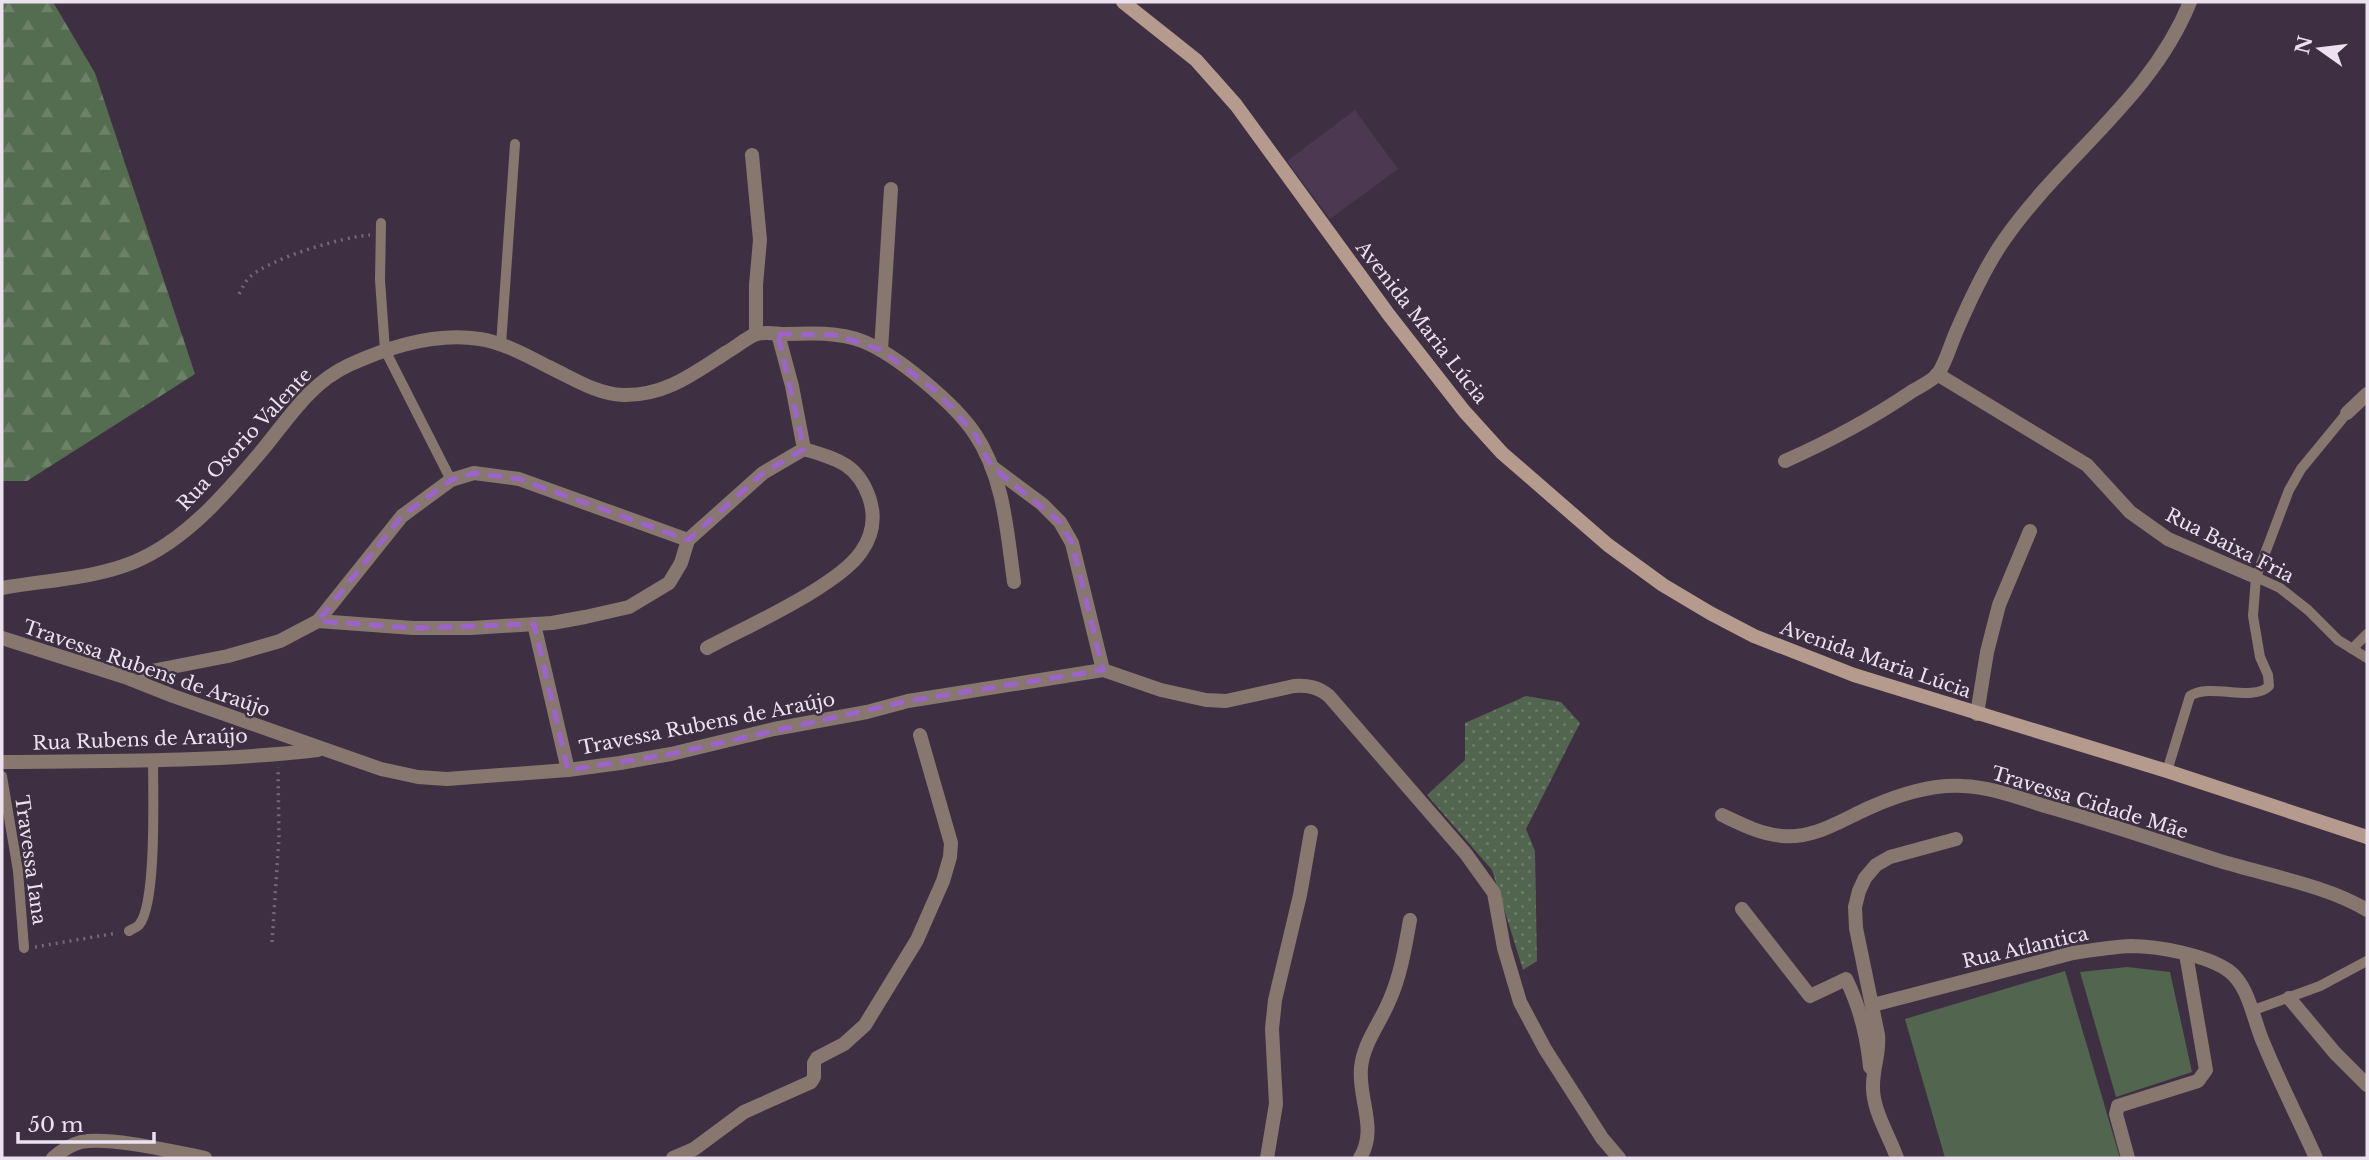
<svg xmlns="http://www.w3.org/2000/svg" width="2369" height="1160" font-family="'Libre Baskerville',serif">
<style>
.built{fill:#4c3851}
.grass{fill:#52654f}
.forest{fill:url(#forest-firs)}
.park{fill:url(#park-dots)}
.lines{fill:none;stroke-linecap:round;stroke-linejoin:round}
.path{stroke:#76687a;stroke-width:3.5;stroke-dasharray:2 5;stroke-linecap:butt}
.service{stroke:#87776f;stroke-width:10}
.minor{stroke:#87776f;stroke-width:14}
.secondary{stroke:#b59b8e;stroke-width:14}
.marked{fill:none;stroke:#9d63cd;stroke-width:5;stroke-dasharray:14 9;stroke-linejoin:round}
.labels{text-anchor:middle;stroke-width:5;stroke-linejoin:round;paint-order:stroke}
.street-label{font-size:19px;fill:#ece2ef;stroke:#3f2f43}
</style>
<defs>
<pattern id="forest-firs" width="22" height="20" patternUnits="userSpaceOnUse" patternTransform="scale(1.75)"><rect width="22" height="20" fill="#546c4f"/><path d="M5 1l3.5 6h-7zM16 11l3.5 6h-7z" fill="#6d8169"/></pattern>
<pattern id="park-dots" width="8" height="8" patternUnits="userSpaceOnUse" patternTransform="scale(1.75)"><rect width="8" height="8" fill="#52654f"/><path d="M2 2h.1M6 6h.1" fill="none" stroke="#6b7b69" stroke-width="1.8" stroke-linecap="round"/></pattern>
</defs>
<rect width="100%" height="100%" fill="#3f2f43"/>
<!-- built -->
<path class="built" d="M 1355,110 L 1398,169 L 1330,219 L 1287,161 Z"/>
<!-- grass -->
<g class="grass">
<path d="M 2127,967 L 2170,972 L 2192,1072 L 2116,1097 L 2080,972 Z"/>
<path d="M 2065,971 L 2120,1158 L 1945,1158 L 1905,1019 Z"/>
</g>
<!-- forest -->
<path class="forest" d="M 2,2 L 53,2 L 95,73 L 195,374 L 27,481 L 2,481 Z"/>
<!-- park -->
<path class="park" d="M 1526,696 L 1561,702 L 1580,723 L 1526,829 L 1535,851 L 1537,961 L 1523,970 L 1492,870 L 1427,795 L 1465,760 L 1465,723 Z"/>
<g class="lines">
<!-- path -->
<g class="path">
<path d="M 239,294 C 243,287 245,281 251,276 C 272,258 342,237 370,235"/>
<path d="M 272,942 L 279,838 L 278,767"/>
<path d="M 35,947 L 117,933"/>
</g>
<!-- service -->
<g class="service">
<path d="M 381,223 L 380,280 L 385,350 L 451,480"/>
<path d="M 501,345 L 515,144"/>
<path d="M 2256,577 L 2280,588 L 2308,610 L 2338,640 L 2367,658"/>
<path d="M 2352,649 L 2367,634"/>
<path d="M 2167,771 L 2190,696 C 2211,682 2252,703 2269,686 L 2268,675 L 2260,657 L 2253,616 L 2256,577 L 2289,490 L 2301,469 L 2347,413"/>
<path d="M 2,776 L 18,871 L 24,948"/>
<path d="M 129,931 C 132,929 136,928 139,925 C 157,904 153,791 153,760"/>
<path d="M 2251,1011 L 2320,986 L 2367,961"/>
</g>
<!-- minor -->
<g class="minor">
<path d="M 752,155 L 760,240 L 756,285 L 756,333"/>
<path d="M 778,334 L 792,386 L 804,449"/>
<path d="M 881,350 L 891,189"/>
<path d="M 1937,374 L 2087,465 L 2130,512 L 2168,539 L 2256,577"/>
<path d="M 2347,413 L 2367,394"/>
<path d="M 1785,461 C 1830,441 1871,419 1911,392 C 1919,387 1932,381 1938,374 C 1946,362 1951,343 1957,330 C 1970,300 1985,267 2004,240 C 2062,156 2151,99 2190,2"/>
<path d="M 991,466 L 1042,504 L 1060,522 L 1072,543 L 1103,670"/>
<path d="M 688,540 L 763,473 L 804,449 C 836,459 857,463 869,497 C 876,517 873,535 861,552 C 838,586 746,627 707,648"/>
<path d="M 2,588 C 45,580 93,579 134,562 C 185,541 224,495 259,454 C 288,420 308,384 349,365 C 388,347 437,332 480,339 C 505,343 529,357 551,368 C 574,379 597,394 623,395 C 665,396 693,374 727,352 C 736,347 745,339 754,335 C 763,331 776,334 786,334 C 811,333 838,332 862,341 C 896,354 955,404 975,434 C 1004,477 1007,532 1014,582"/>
<path d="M 318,621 L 413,628 L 471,628 L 552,623 L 585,617 L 629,607 L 669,583 L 681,563 L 688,540"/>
<path d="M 534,624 L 568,770"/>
<path d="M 2,638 L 125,677 L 173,696 L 381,769 L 418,777 L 447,779 L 568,770 L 620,763 L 671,754 L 774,729 L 867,712 L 908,701 L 1103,670 L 1161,690 L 1206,700 L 1226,701 L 1294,686 C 1308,685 1318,687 1329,696 L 1466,854 L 1494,893 L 1504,948 L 1520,1002 L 1545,1049 L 1602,1138 L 1619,1158"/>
<path d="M 126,676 L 228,656 L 280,641 L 318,621 L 402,516 L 451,480 L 474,473 L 519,479 L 688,540"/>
<path d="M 1977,714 L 1987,652 L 1999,605 L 2030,531"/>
<path d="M 2,762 C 107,761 214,762 318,750"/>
<path d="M 1722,815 C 1741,824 1760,834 1782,836 C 1815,839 1841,820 1871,807 C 1898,795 1932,784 1963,786 C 1991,787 2019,798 2045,806 C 2103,822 2160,842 2217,860 C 2265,875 2325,885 2367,910"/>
<path d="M 1742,909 L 1810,996 L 1846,979 C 1860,1007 1867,1036 1870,1067"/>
<path d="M 2289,998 L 2335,1053 L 2367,1085"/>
<path d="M 1873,1005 L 2073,953 C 2092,950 2112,947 2131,946 C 2157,946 2207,955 2229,971 C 2249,986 2253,1019 2263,1042 C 2279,1081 2299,1120 2316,1158"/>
<path d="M 53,1158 C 61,1151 70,1145 81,1142 C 110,1136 175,1152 205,1158"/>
<path d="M 673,1158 L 694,1149 L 744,1112 L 811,1082 L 814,1077 L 814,1063 L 817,1058 L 844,1044 L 865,1025 L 917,940 L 943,881 L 950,857 L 951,843 L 920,735"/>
<path d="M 1267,1158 L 1276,1104 L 1272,1029 L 1275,1000 L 1300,895 L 1311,832"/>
<path d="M 1360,1158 C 1378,1129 1358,1099 1361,1068 C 1363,1043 1381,1022 1390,999 C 1401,974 1405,947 1410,920"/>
<path d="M 1897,1158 C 1889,1135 1872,1110 1873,1085 C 1873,1068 1880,1052 1878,1035 L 1856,928 L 1855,907 L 1859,891 L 1865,878 L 1876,865 L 1890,857 L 1956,839"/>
<path d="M 2128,1158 L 2116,1114 L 2118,1106 L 2198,1081 L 2206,1070 L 2186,954"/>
</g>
<!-- secondary -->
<path class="secondary" d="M 1123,2 L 1196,60 L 1236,105 L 1389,315 L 1464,411 L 1502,453 L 1608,545 L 1663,585 L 1710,613 L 1754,636 L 1854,675 L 2167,771 L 2367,837"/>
</g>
<!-- marked area -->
<path class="marked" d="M 778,334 L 836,335 L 881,350 L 936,391 L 975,434 L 991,466 L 1060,522 L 1072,543 L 1103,670 L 908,701 L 671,754 L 568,770 L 534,624 L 413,628 L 318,621 L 402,516 L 451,480 L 474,473 L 519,479 L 688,540 L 763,473 L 804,449 Z"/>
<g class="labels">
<!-- street labels -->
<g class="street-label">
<text transform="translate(1422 322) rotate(52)" y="7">Avenida Maria Lúcia</text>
<text transform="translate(244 439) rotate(-47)" y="7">Rua Osorio Valente</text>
<text transform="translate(2230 545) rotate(27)" y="7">Rua Baixa Fria</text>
<text transform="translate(1876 659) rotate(19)" y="7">Avenida Maria Lúcia</text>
<text transform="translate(147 668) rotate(19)" y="7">Travessa Rubens de Araújo</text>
<text transform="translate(707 723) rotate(-11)" y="7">Travessa Rubens de Araújo</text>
<text transform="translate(140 739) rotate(-2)" y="7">Rua Rubens de Araújo</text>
<text transform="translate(2090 802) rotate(17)" y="7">Travessa Cidade Mãe</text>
<text transform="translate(31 860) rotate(82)" y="7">Travessa Iana</text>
<text transform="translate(2025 947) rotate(-13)" y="7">Rua Atlantica</text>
</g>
</g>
<!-- border -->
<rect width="2369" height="1160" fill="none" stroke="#ece2ef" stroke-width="7"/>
<!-- north arrow -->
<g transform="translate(2320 49) rotate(284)" stroke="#3f2f43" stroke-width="5" paint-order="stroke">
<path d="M0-5L12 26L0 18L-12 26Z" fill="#ece2ef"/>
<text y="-10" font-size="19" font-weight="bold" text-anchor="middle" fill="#ece2ef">N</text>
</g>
<!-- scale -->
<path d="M18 1132v10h136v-10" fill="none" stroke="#ece2ef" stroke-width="3.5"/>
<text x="28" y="1132" font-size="21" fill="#ece2ef" stroke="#3f2f43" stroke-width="5" paint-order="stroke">50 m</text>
</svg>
